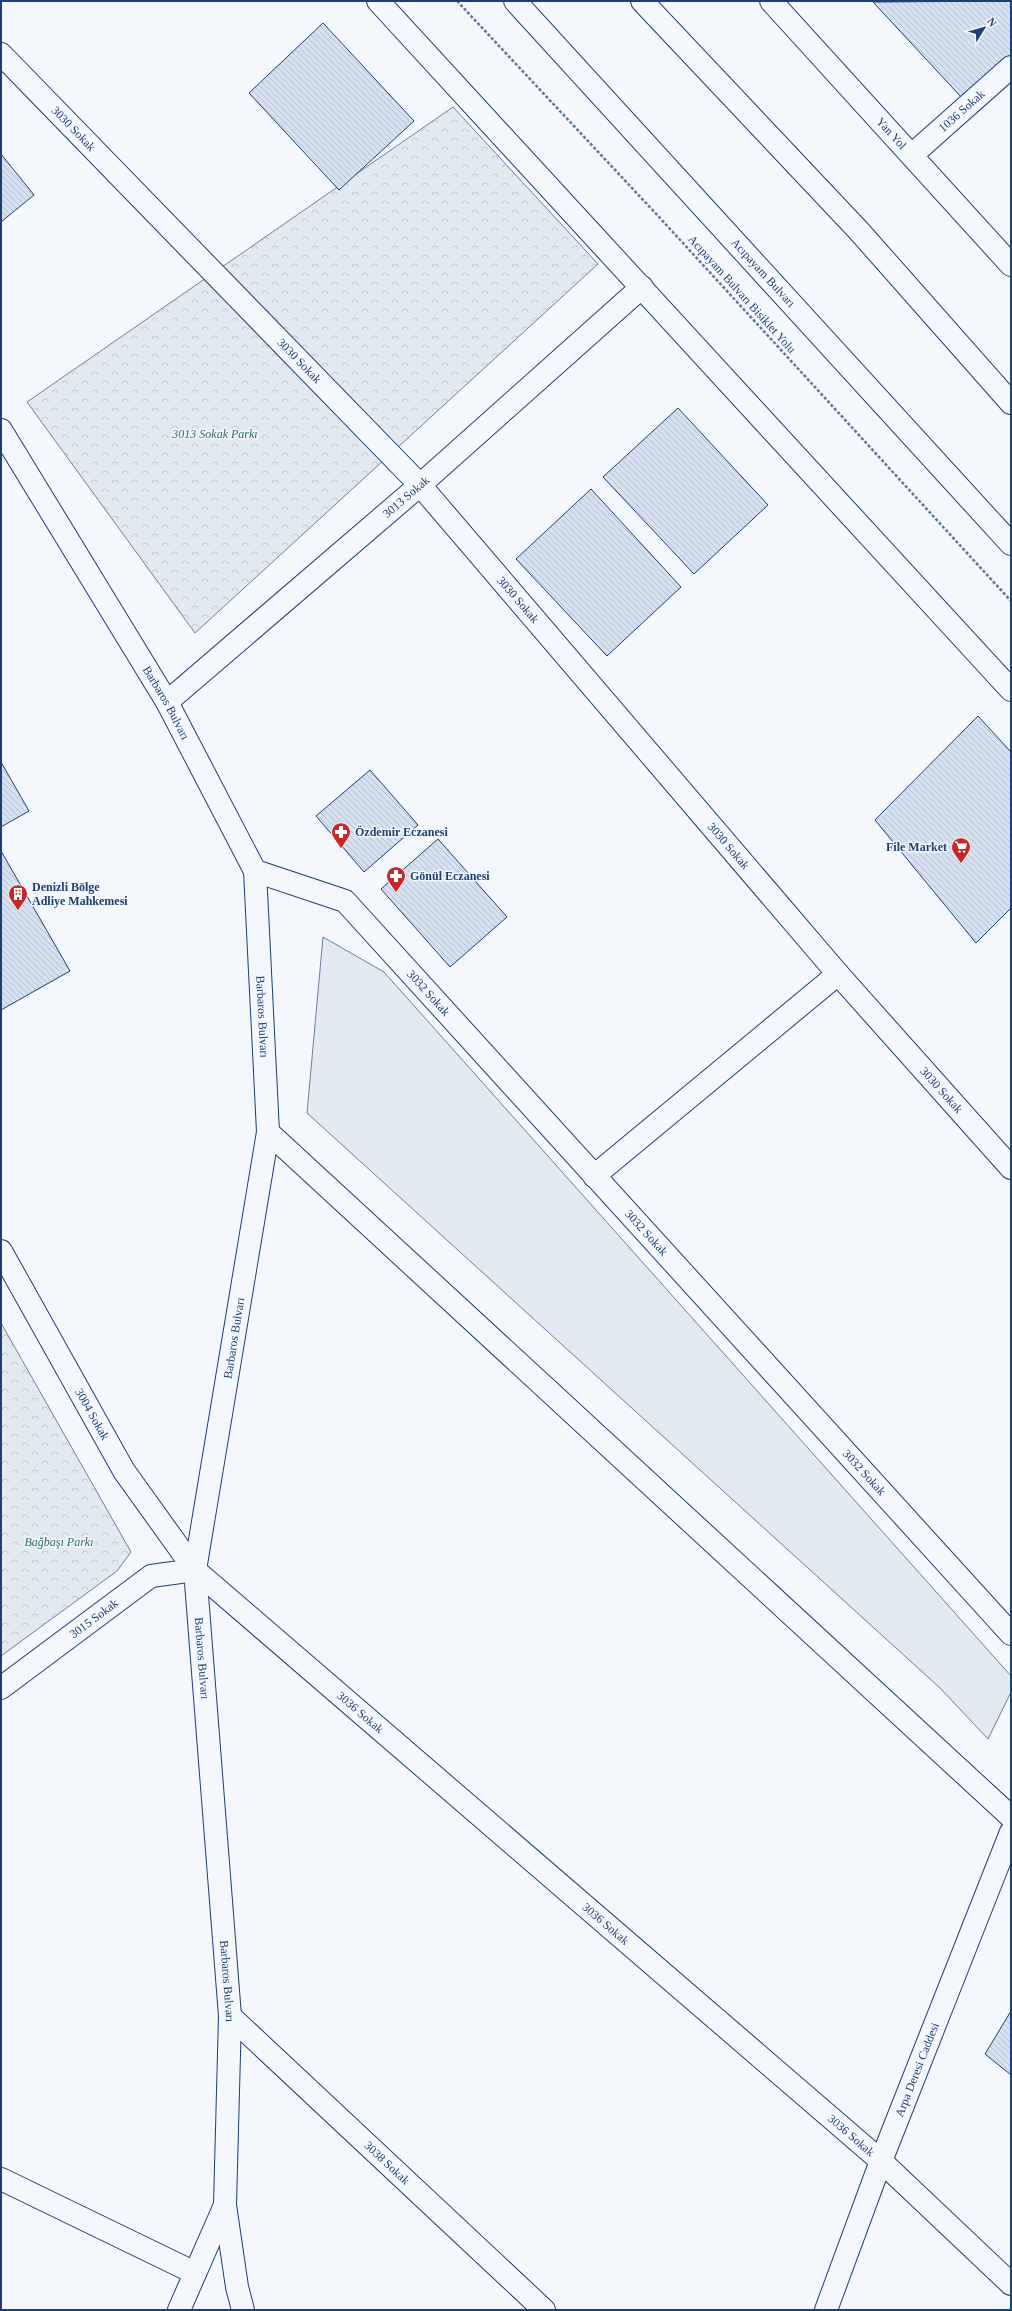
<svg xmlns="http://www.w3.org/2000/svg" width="1012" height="2311" font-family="Georgia,serif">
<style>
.grass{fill:#e3e9f0;stroke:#687fa3}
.forest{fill:url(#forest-crowns);stroke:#687fa3}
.building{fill:url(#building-back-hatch);stroke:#1d3f73}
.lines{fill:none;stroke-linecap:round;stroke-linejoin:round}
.street-casing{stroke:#1d3f73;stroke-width:24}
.secondary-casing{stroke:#1d3f73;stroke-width:24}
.primary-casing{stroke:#1d3f73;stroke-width:24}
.path{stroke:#5e769c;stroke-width:2.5;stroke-dasharray:3 2;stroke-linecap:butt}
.street{stroke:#f4f7fb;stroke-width:22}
.secondary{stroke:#f4f7fb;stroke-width:22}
.primary{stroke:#f4f7fb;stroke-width:22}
.labels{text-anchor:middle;stroke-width:3;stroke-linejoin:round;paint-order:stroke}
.street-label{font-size:12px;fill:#1d3f73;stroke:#f4f7fb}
.park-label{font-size:12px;font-style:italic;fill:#2c6c60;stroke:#f4f7fb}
.poi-label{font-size:12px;font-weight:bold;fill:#1d3f73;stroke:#f4f7fb;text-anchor:start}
</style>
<defs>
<pattern id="forest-crowns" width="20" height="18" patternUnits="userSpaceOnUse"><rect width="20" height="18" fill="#e3e9f0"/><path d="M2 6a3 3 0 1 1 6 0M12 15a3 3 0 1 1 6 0" fill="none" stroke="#c2c9d1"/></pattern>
<pattern id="building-back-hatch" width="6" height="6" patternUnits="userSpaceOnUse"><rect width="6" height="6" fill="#d5e0f0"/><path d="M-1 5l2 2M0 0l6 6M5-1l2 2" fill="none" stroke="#b6c1d1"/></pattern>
</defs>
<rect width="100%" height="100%" fill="#f4f7fb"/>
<!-- grass -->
<path class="grass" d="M 323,937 L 384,972 L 1011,1676 L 1011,1692 L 988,1739 L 940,1688 L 307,1113 Z"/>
<!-- forest -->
<g class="forest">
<path d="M 453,107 L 598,264 L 195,633 L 27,402 Z"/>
<path d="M 1,1323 L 131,1552 L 117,1571 L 1,1656 Z"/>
</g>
<!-- building -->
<g class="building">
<path d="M 1011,1 L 1011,55 L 963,99 L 873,2 Z"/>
<path d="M 323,23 L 414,121 L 339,190 L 249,93 Z"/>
<path d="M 1,154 L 34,195 L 1,222 Z"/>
<path d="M 678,408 L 768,505 L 694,574 L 603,477 Z"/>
<path d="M 591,489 L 681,587 L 607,656 L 516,559 Z"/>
<path d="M 978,716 L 1011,752 L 1011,908 L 976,943 L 875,820 Z"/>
<path d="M 1,762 L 29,811 L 1,827 Z"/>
<path d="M 370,770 L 418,825 L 364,872 L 316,816 Z"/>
<path d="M 438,839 L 507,917 L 450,967 L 381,889 Z"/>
<path d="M 1,851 L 70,971 L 1,1010 Z"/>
<path d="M 1011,2011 L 1011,2075 L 985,2054 Z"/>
</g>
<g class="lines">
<defs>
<g id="street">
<path id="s1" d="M 771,1 L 1011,265"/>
<path id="s2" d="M 1,54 L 420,485 L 838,974 L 1011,1168"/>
<path id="s3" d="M 913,154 L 1011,67"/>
<path id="s4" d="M 167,702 L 420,485 L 642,287"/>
<path id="s5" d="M 255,871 L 345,901 L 1011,1634"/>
<path d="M 268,1132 L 1011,1817"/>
<path d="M 594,1176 L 838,974"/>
<path id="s6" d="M 1,1251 L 124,1471 L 195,1570 L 881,2161 L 1011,2284"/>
<path id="s7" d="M 1,1688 L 151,1576 L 195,1570"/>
<path id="s8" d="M 230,2016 L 544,2310"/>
<path d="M 1,2179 L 195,2273"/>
<path d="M 179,2310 L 225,2205"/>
</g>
<g id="secondary">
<path id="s9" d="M 1,430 L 167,702 L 255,871 L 268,1132 L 195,1570 L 230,2016 L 225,2205 L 237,2287 L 243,2310"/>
<path id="s10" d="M 826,2310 L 881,2161 L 1011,1832"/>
</g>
<g id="primary">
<path d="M 378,1 L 1011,690"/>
<path id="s11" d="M 515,1 L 1011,544"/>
<path d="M 642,1 L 859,231 L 1011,403"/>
</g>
</defs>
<!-- street casing -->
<use href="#street" class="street-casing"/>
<!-- secondary casing -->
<use href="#secondary" class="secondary-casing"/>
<!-- primary casing -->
<use href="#primary" class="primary-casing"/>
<!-- path -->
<path class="path" d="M 457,1 L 660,218 L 1011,601"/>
<!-- street -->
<use href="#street" class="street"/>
<!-- secondary -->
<use href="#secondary" class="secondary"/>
<!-- primary -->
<use href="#primary" class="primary"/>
</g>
<!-- icons -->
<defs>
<symbol id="pharmacy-pin" viewBox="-11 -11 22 30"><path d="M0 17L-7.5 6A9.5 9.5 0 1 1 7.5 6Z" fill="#c62828" stroke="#f4f7fb"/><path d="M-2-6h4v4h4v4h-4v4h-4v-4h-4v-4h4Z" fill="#fff"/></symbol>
<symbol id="supermarket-pin" viewBox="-11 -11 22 30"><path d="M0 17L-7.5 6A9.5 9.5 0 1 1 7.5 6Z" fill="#c62828" stroke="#f4f7fb"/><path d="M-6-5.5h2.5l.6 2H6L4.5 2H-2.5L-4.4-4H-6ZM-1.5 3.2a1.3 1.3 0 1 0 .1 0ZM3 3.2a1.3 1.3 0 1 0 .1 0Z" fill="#fff"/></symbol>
<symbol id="building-pin" viewBox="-11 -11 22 30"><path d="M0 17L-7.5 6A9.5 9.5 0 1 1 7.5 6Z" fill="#c62828" stroke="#f4f7fb"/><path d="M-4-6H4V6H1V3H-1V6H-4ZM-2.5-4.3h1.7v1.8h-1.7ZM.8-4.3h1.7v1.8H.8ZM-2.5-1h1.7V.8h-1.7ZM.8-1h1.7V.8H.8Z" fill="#fff"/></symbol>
</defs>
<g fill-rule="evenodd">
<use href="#pharmacy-pin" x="330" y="821" width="22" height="30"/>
<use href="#supermarket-pin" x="950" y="836" width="22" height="30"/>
<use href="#pharmacy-pin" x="385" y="865" width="22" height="30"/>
<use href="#building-pin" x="7" y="883" width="22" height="30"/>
</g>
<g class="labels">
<!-- street labels -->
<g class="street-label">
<text dy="4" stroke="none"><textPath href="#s3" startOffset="65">1036 Sokak</textPath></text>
<text dy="4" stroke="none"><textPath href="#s2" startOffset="104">3030 Sokak</textPath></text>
<text dy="4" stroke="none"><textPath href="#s1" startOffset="179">Yan Yol</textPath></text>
<text dy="4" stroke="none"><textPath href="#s11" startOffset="368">Acıpayam Bulvarı</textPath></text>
<text transform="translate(742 294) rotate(48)" y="4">Acıpayam Bulvarı Bisiklet Yolu</text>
<text dy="4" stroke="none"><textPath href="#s2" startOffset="428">3030 Sokak</textPath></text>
<text dy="4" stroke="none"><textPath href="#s4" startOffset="315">3013 Sokak</textPath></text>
<text dy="4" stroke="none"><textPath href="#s2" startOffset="752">3030 Sokak</textPath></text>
<text dy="4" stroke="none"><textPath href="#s9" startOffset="319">Barbaros Bulvarı</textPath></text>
<text dy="4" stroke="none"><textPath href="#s2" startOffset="1076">3030 Sokak</textPath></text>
<text dy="4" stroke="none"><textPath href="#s5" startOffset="219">3032 Sokak</textPath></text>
<text dy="4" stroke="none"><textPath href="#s9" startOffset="655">Barbaros Bulvarı</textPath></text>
<text dy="4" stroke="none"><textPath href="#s2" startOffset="1400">3030 Sokak</textPath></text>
<text dy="4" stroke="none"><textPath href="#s5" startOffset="543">3032 Sokak</textPath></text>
<text transform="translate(234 1338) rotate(-81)" y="4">Barbaros Bulvarı</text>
<text dy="4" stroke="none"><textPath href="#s6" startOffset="187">3004 Sokak</textPath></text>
<text dy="4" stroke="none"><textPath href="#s5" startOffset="867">3032 Sokak</textPath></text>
<text dy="4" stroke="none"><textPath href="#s7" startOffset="116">3015 Sokak</textPath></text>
<text dy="4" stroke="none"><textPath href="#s9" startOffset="1303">Barbaros Bulvarı</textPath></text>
<text dy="4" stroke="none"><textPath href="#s6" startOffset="592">3036 Sokak</textPath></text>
<text dy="4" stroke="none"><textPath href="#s6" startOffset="916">3036 Sokak</textPath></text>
<text dy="4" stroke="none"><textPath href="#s9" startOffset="1627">Barbaros Bulvarı</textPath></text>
<text dy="4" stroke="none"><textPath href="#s10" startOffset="257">Arpa Deresi Caddesi</textPath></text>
<text dy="4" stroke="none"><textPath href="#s6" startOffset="1240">3036 Sokak</textPath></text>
<text dy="4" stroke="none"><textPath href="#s8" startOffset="215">3038 Sokak</textPath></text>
</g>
<!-- park labels -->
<g class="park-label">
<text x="215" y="438">3013 Sokak Parkı</text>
<text x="59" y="1546">Bağbaşı Parkı</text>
</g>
<!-- poi labels -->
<g class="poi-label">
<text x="355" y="836">Özdemir Eczanesi</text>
<text x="947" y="851" text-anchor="end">File Market</text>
<text x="410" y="880">Gönül Eczanesi</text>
<text x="32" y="891">Denizli Bölge<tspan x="32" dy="14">Adliye Mahkemesi</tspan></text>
</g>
</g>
<!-- border -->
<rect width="1012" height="2311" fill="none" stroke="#1d3f73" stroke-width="4"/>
<!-- north arrow -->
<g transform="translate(984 28) rotate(53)" stroke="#f4f7fb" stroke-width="3" paint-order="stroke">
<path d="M0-3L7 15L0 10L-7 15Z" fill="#1d3f73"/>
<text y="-6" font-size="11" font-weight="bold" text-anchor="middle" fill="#1d3f73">N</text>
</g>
</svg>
